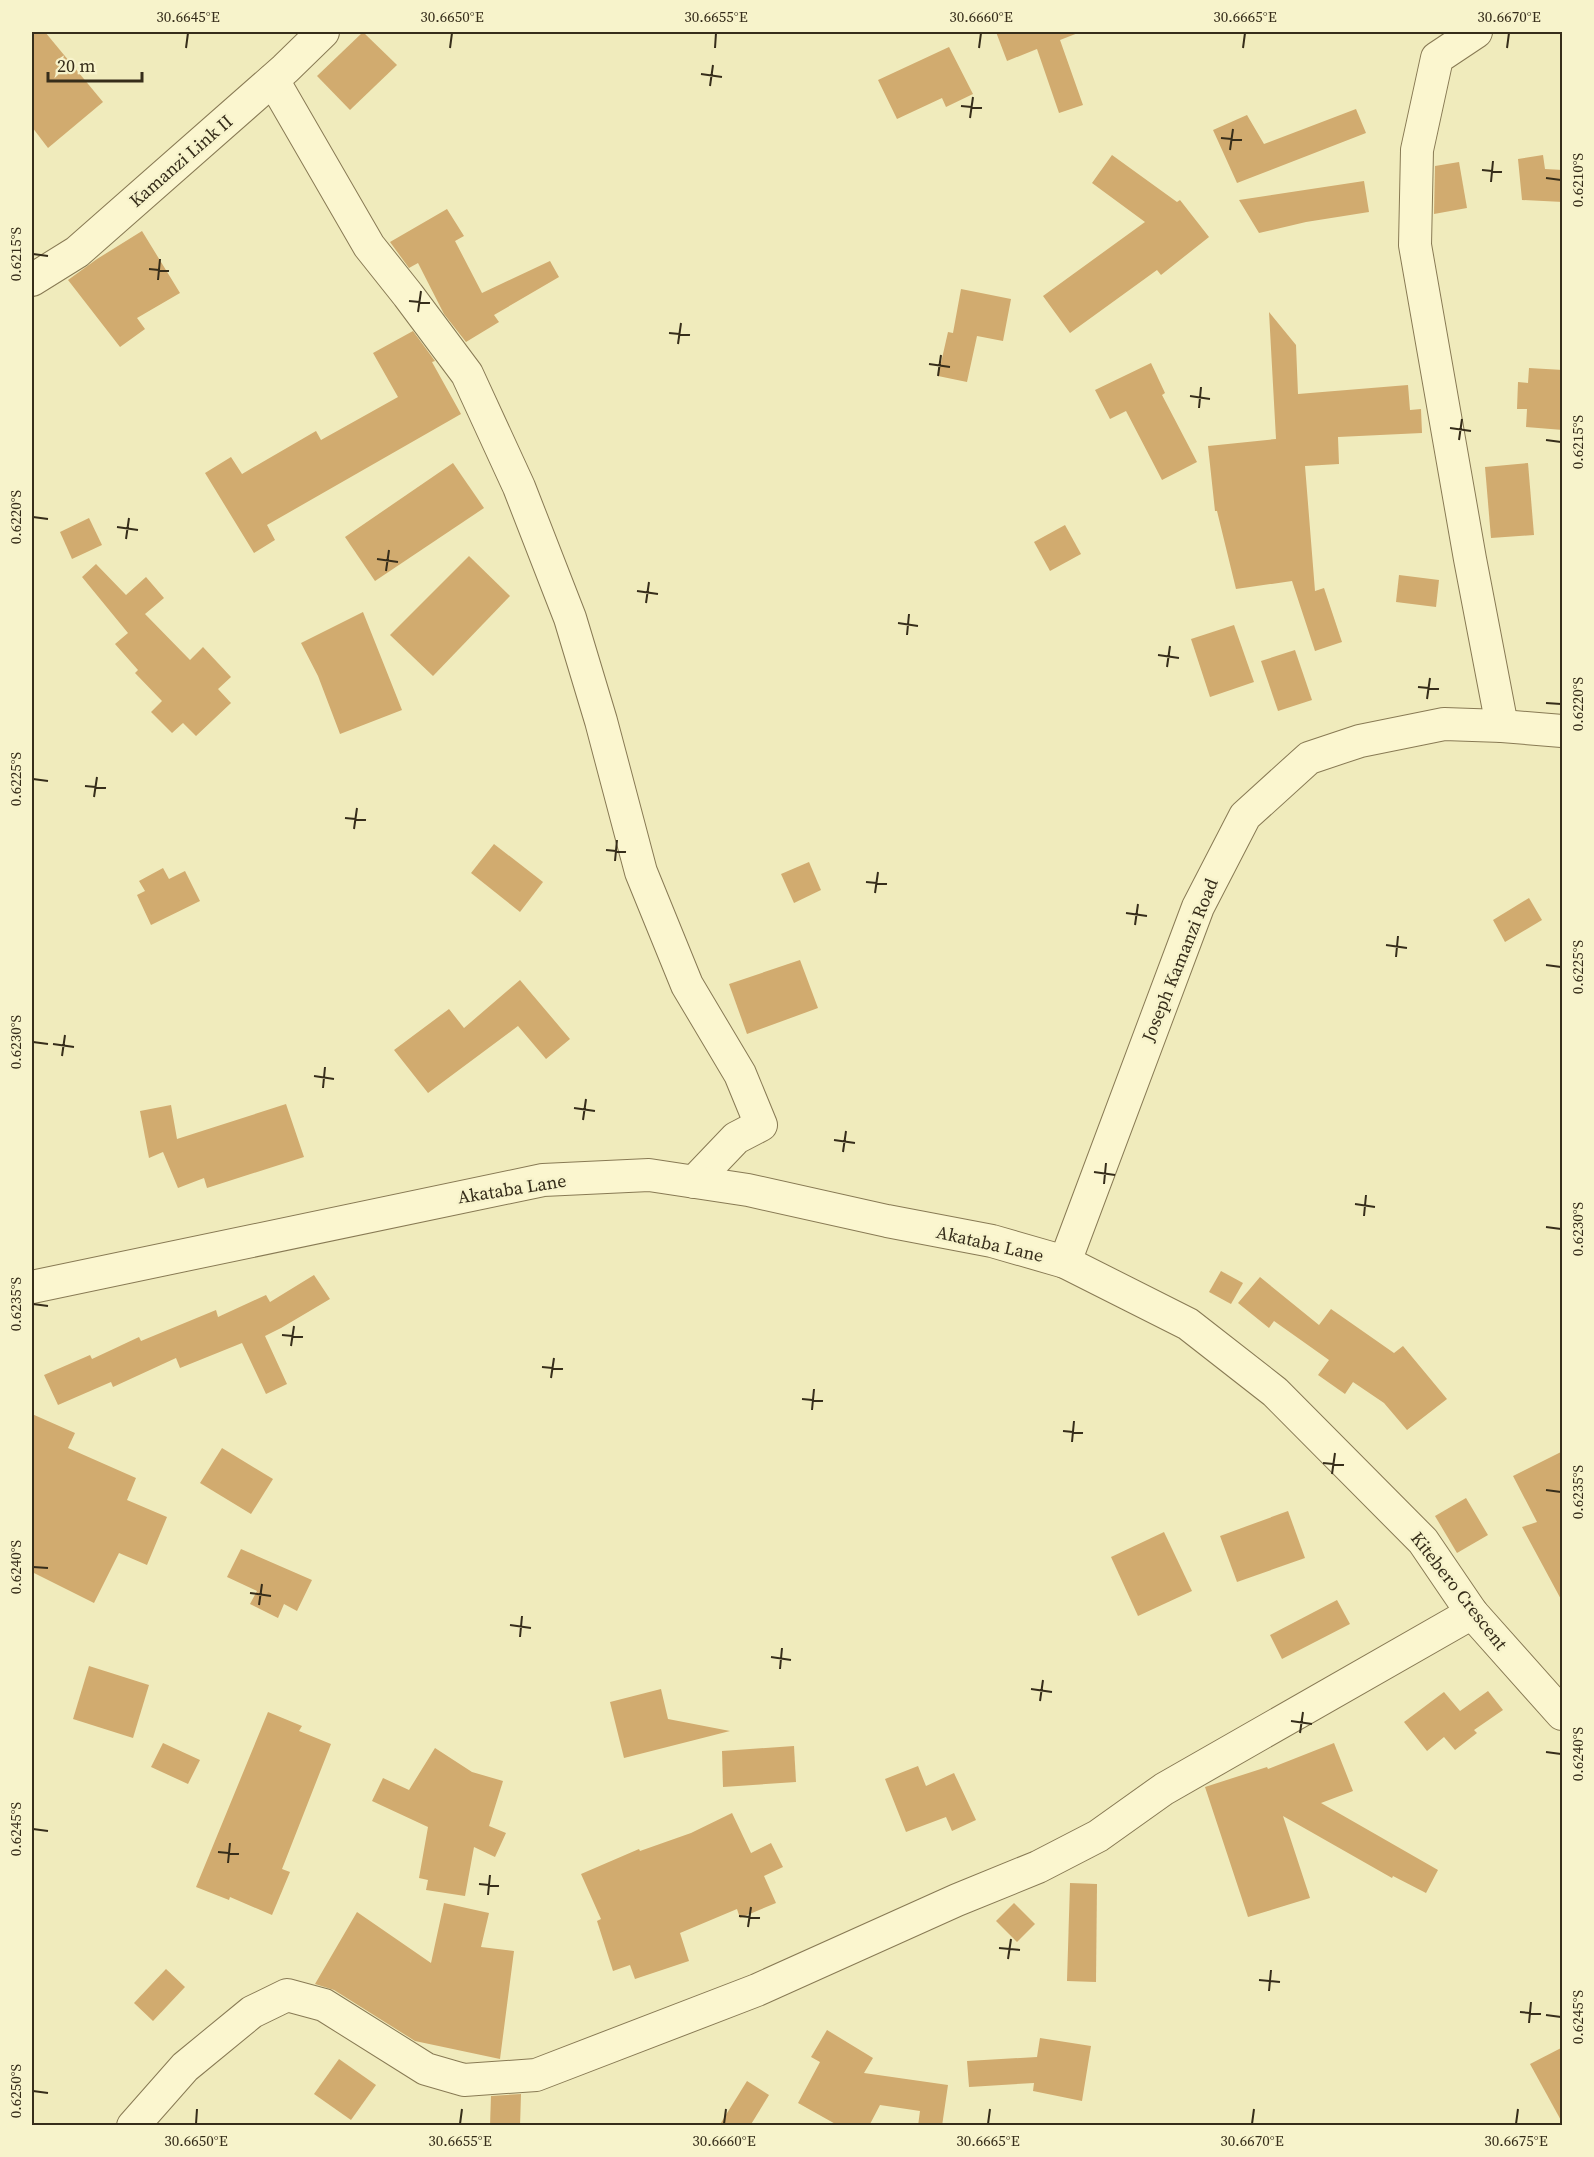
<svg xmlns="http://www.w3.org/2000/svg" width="1594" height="2157" font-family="'Source Serif 4',serif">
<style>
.building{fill:#d1ab6f}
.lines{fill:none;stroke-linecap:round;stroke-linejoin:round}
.minor-casing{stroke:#887a54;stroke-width:34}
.minor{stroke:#fbf6cf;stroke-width:32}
.ticks{fill:none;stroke:#362d1a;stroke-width:2}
.labels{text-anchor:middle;stroke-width:5;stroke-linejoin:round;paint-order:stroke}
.street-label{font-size:18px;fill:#362d1a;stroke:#f7f3cb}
.neatline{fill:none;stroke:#362d1a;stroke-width:2}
.ticks-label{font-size:15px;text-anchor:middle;fill:#362d1a}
</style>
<rect width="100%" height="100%" fill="#f0ebbc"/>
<!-- building -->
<g class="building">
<path d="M 32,32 L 45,32 L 103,102 L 48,148 L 32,127 Z"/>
<path d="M 363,32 L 397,65 L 350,110 L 317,76 Z"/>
<path d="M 996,32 L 1078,32 L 1078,33 L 1060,40 L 1083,105 L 1059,113 L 1037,49 L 1007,61 Z"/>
<path d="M 949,47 L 973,94 L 946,107 L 942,98 L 897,119 L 878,80 Z"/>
<path d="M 1356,109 L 1366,133 L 1237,183 L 1213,130 L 1247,115 L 1264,144 Z"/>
<path d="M 1112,155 L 1177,202 L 1180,200 L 1209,237 L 1161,275 L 1157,270 L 1070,333 L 1043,296 L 1145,222 L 1092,183 Z"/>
<path d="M 1543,155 L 1545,169 L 1563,170 L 1563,202 L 1522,200 L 1518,159 Z"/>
<path d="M 1459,162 L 1467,208 L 1434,214 L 1435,166 Z"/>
<path d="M 1364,181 L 1369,212 L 1306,222 L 1259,233 L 1239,200 Z"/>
<path d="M 447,209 L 464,236 L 455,241 L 482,293 L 550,261 L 559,277 L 494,315 L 499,322 L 466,342 L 444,314 L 418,263 L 409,268 L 390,242 Z"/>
<path d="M 142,231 L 180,293 L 137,318 L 145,329 L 120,347 L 68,280 L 97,259 Z"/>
<path d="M 961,289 L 1011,299 L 1003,341 L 977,336 L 967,382 L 938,376 L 948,332 L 953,333 Z"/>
<path d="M 1269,312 L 1296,345 L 1298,394 L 1408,385 L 1410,410 L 1421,409 L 1422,433 L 1338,437 L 1339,464 L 1305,466 L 1315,591 L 1324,588 L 1342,642 L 1315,651 L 1292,581 L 1236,589 L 1217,511 L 1215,511 L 1208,446 L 1276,439 Z"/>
<path d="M 413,331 L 435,361 L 432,362 L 461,414 L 267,525 L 275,540 L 254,553 L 205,473 L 231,457 L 242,474 L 316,431 L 321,440 L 398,397 L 373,353 Z"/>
<path d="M 1151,363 L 1165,393 L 1162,395 L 1197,462 L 1162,480 L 1126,411 L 1110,419 L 1095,390 Z"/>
<path d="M 1529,368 L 1563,370 L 1563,430 L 1526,427 L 1527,409 L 1517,409 L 1518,382 L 1528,383 Z"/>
<path d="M 453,463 L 484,508 L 375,581 L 345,537 Z"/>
<path d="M 1528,463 L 1534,535 L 1491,538 L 1485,467 Z"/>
<path d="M 89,518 L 102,545 L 72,559 L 60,532 Z"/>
<path d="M 1065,525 L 1081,554 L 1050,571 L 1034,542 Z"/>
<path d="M 469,556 L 510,596 L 433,676 L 390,635 Z"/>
<path d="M 96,564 L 126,595 L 146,577 L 164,598 L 145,614 L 190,660 L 203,647 L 231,677 L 218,689 L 231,703 L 196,736 L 183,723 L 172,733 L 151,712 L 162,701 L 135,673 L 138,670 L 115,644 L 128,633 L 82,577 Z"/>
<path d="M 1399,575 L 1439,580 L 1436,607 L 1396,602 Z"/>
<path d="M 363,612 L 402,710 L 340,734 L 318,676 L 301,643 Z"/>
<path d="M 1234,625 L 1254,682 L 1210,697 L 1191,639 Z"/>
<path d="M 1295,650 L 1312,700 L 1278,711 L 1261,661 Z"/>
<path d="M 494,844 L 543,882 L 520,912 L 471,873 Z"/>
<path d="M 809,862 L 821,890 L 794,903 L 781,874 Z"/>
<path d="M 163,868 L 169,879 L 185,871 L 200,901 L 151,925 L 137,895 L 145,891 L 139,881 Z"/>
<path d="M 1529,898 L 1542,920 L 1505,942 L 1493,920 Z"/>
<path d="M 800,960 L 818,1008 L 747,1034 L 729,984 Z"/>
<path d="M 520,980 L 570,1039 L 546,1059 L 518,1026 L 428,1093 L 394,1050 L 449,1009 L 464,1028 Z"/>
<path d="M 286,1104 L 304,1157 L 207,1188 L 204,1178 L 178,1188 L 163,1152 L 149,1158 L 140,1111 L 171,1105 L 177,1139 Z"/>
<path d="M 1221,1271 L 1243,1283 L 1231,1304 L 1209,1292 Z"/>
<path d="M 314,1275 L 330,1299 L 281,1328 L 265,1336 L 287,1384 L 266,1394 L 242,1343 L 180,1368 L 176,1358 L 113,1387 L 111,1382 L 58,1405 L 44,1375 L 90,1355 L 92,1359 L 139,1337 L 141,1341 L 216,1310 L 218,1317 L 266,1295 L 270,1302 Z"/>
<path d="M 1260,1277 L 1319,1325 L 1331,1309 L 1394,1353 L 1403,1346 L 1447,1399 L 1407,1430 L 1384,1403 L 1353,1382 L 1345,1394 L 1318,1375 L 1329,1360 L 1274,1321 L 1269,1328 L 1238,1303 Z"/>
<path d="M 32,1414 L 75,1433 L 68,1448 L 136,1478 L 127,1500 L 167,1517 L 147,1565 L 119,1553 L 94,1603 L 32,1572 Z"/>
<path d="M 222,1448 L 273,1479 L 251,1514 L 200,1483 Z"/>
<path d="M 1563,1451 L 1563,1603 L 1522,1527 L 1537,1522 L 1513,1476 Z"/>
<path d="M 1466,1498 L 1488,1535 L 1457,1553 L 1435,1516 Z"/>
<path d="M 1288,1511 L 1305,1558 L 1237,1582 L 1220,1536 Z"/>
<path d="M 1164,1532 L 1192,1591 L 1138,1616 L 1111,1557 Z"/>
<path d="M 241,1549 L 312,1580 L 297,1611 L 284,1604 L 278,1618 L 250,1604 L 257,1591 L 227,1577 Z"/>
<path d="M 1337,1600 L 1350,1624 L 1282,1659 L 1270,1635 Z"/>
<path d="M 89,1666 L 149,1685 L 133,1738 L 73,1719 Z"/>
<path d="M 661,1689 L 668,1719 L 730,1731 L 624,1758 L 610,1702 Z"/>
<path d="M 1488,1691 L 1503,1710 L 1474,1730 L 1477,1733 L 1455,1750 L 1444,1737 L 1427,1751 L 1404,1722 L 1444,1692 L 1460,1711 Z"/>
<path d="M 268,1712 L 302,1726 L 299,1731 L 331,1744 L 282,1869 L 290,1872 L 272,1915 L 230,1897 L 229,1900 L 196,1887 Z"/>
<path d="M 163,1743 L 200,1760 L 188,1784 L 151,1767 Z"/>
<path d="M 1334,1743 L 1353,1791 L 1321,1803 L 1438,1870 L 1426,1893 L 1393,1876 L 1392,1878 L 1283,1816 L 1310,1898 L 1248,1917 L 1205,1787 L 1267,1767 L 1268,1769 Z"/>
<path d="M 794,1746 L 796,1782 L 723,1787 L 722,1751 Z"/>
<path d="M 435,1748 L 472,1772 L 503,1781 L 489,1826 L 506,1833 L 495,1857 L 474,1847 L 465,1896 L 426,1890 L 428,1880 L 419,1878 L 428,1827 L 372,1801 L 383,1778 L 409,1790 Z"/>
<path d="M 918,1766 L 926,1786 L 954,1773 L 976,1820 L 952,1831 L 946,1817 L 906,1832 L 885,1779 Z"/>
<path d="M 732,1813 L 751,1853 L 771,1843 L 783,1867 L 764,1876 L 776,1903 L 740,1918 L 737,1909 L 680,1933 L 689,1961 L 635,1979 L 630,1965 L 613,1971 L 597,1921 L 601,1919 L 581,1874 L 639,1849 L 640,1851 L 691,1833 Z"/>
<path d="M 1070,1883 L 1097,1884 L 1096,1982 L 1067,1981 Z"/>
<path d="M 444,1903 L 489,1913 L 481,1947 L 514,1951 L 500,2059 L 415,2041 L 334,1990 L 315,1984 L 357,1912 L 431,1963 Z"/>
<path d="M 1014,1903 L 1035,1924 L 1017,1942 L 996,1921 Z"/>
<path d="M 166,1969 L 185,1987 L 153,2021 L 134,2003 Z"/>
<path d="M 827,2030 L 873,2058 L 864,2073 L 948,2085 L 942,2126 L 918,2126 L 920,2111 L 880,2105 L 869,2126 L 839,2126 L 798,2103 L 820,2062 L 811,2057 Z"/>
<path d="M 1040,2038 L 1091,2046 L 1082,2101 L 1033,2091 L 1034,2083 L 969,2087 L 967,2061 L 1037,2057 Z"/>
<path d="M 1563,2047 L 1563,2124 L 1530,2064 Z"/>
<path d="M 339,2059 L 376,2085 L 351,2120 L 314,2094 Z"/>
<path d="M 747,2081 L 769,2095 L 750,2126 L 719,2126 Z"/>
<path d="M 521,2094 L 520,2126 L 490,2126 L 491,2096 Z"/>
</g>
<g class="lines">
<defs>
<g id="minor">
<path d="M 1476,32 L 1437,58 L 1417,150 L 1415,245 L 1470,559 L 1502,726"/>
<path d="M 273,80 L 369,246 L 408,295 L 467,374 L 519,487 L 570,618 L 601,721 L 641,872 L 687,985 L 740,1074 L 761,1125 L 736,1138 L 694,1182"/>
<path d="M 32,280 L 77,252 L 285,69 L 323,32"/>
<path d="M 1065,1262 L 1198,907 L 1245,816 L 1309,758 L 1360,741 L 1444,724 L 1502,726 L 1562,731"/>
<path d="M 32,1287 L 543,1180 L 649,1175 L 748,1190 L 887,1221 L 992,1241 L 1065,1262 L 1188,1324 L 1275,1392 L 1423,1541 L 1472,1613 L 1562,1714"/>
<path d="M 133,2126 L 185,2067 L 252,2012 L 287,1995 L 324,2005 L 426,2069 L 464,2080 L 536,2075 L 757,1990 L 957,1900 L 1038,1867 L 1098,1836 L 1164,1789 L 1472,1613"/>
</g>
</defs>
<!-- minor casing -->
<use href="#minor" class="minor-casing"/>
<!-- minor -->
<use href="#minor" class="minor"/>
</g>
<!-- ticks -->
<path class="ticks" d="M 186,48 L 188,33M 450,48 L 452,33M 715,48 L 716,33M 979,48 L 981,33M 1243,48 L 1245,33M 1507,48 L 1509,33M 701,74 L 722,77M 710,86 L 713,65M 961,106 L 982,108M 970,118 L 973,97M 1221,138 L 1242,140M 1230,150 L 1233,129M 1482,170 L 1502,172M 1546,178 L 1561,180M 1491,182 L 1493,161M 33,254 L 48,256M 149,269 L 169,271M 158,280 L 160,259M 409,301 L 430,303M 418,312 L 421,291M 669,333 L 690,335M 678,344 L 681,323M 929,364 L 950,367M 938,376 L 941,355M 1190,396 L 1210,399M 1199,408 L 1201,387M 1450,428 L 1471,431M 1459,440 L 1462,419M 1546,440 L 1561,442M 33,517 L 48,519M 117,527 L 138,530M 126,539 L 129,518M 377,559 L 398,562M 386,571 L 389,550M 637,591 L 658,594M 646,603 L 649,582M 898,623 L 918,626M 907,635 L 909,614M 1158,655 L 1179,658M 1167,667 L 1170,646M 1418,687 L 1439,689M 1427,699 L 1430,678M 1546,703 L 1561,704M 33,779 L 48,781M 85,786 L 106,788M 94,797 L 97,777M 345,818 L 366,820M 354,829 L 357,808M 606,850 L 626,852M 615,861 L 617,840M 866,882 L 887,884M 875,893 L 878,872M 1126,913 L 1147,916M 1135,925 L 1138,904M 1386,945 L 1407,948M 1396,957 L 1398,936M 1546,965 L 1561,967M 33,1042 L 48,1044M 53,1044 L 74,1047M 62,1056 L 65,1035M 314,1076 L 334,1079M 323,1088 L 325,1067M 574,1108 L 595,1111M 583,1120 L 586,1099M 834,1140 L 855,1143M 843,1152 L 846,1131M 1094,1172 L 1115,1175M 1104,1184 L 1106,1163M 1355,1204 L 1375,1207M 1364,1216 L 1366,1195M 1546,1227 L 1561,1229M 33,1304 L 48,1306M 282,1335 L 303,1337M 291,1346 L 294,1326M 542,1367 L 563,1369M 551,1378 L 554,1358M 802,1399 L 823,1401M 812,1410 L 814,1389M 1063,1431 L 1083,1433M 1072,1442 L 1074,1421M 1323,1463 L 1344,1465M 1332,1474 L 1335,1453M 1546,1490 L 1561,1492M 33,1567 L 48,1568M 250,1593 L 271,1596M 259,1605 L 262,1584M 510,1625 L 531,1628M 520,1637 L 522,1616M 771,1657 L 791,1660M 780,1669 L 782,1648M 1031,1689 L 1052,1692M 1040,1701 L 1043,1680M 1291,1721 L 1312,1724M 1300,1733 L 1303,1712M 1546,1752 L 1561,1754M 33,1829 L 48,1831M 218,1852 L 239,1854M 228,1863 L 230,1843M 479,1884 L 499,1886M 488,1895 L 490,1875M 739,1916 L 760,1918M 748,1927 L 751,1907M 999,1948 L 1020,1950M 1008,1959 L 1011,1939M 1259,1980 L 1280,1982M 1269,1991 L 1271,1970M 1520,2012 L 1541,2014M 1546,2015 L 1561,2017M 1529,2023 L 1531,2002M 33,2091 L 48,2093M 196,2124 L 197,2109M 460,2124 L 462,2109M 724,2124 L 726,2109M 988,2124 L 990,2109M 1252,2124 L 1254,2109M 1516,2124 L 1518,2109"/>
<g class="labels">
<!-- street labels -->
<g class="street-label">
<text transform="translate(181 161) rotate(-41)" y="6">Kamanzi Link II</text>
<text transform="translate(1180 960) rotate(-68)" y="6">Joseph Kamanzi Road</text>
<text transform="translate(512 1189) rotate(-9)" y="6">Akataba Lane</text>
<text transform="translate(990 1244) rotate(13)" y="6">Akataba Lane</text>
<text transform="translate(1459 1591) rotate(52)" y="6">Kitebero Crescent</text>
</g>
</g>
<!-- border -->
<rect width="1594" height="2157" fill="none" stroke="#f7f3cb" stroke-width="66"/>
<!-- scale -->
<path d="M48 72v9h94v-9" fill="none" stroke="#362d1a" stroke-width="3"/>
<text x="57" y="72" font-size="18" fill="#362d1a" stroke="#f7f3cb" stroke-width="4.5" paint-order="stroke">20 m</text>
<rect x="33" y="33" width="1528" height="2091" class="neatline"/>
<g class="ticks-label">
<text x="188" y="22">30.6645°E</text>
<text x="452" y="22">30.6650°E</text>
<text x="716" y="22">30.6655°E</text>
<text x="981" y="22">30.6660°E</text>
<text x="1245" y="22">30.6665°E</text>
<text x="1509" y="22">30.6670°E</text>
<text transform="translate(1578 180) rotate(-90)" y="5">0.6210°S</text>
<text transform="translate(16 254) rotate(-90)" y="5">0.6215°S</text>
<text transform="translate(1578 442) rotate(-90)" y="5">0.6215°S</text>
<text transform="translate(16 517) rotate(-90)" y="5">0.6220°S</text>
<text transform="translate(1578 704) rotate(-90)" y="5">0.6220°S</text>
<text transform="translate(16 779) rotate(-90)" y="5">0.6225°S</text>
<text transform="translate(1578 967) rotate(-90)" y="5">0.6225°S</text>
<text transform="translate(16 1042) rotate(-90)" y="5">0.6230°S</text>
<text transform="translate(1578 1229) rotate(-90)" y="5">0.6230°S</text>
<text transform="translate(16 1304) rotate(-90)" y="5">0.6235°S</text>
<text transform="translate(1578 1492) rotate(-90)" y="5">0.6235°S</text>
<text transform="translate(16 1567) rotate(-90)" y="5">0.6240°S</text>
<text transform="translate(1578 1754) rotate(-90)" y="5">0.6240°S</text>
<text transform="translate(16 1829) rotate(-90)" y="5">0.6245°S</text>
<text transform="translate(1578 2017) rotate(-90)" y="5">0.6245°S</text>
<text transform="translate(16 2091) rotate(-90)" y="5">0.6250°S</text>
<text x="196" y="2146">30.6650°E</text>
<text x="460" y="2146">30.6655°E</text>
<text x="724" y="2146">30.6660°E</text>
<text x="988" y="2146">30.6665°E</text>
<text x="1252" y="2146">30.6670°E</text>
<text x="1516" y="2146">30.6675°E</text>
</g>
</svg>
